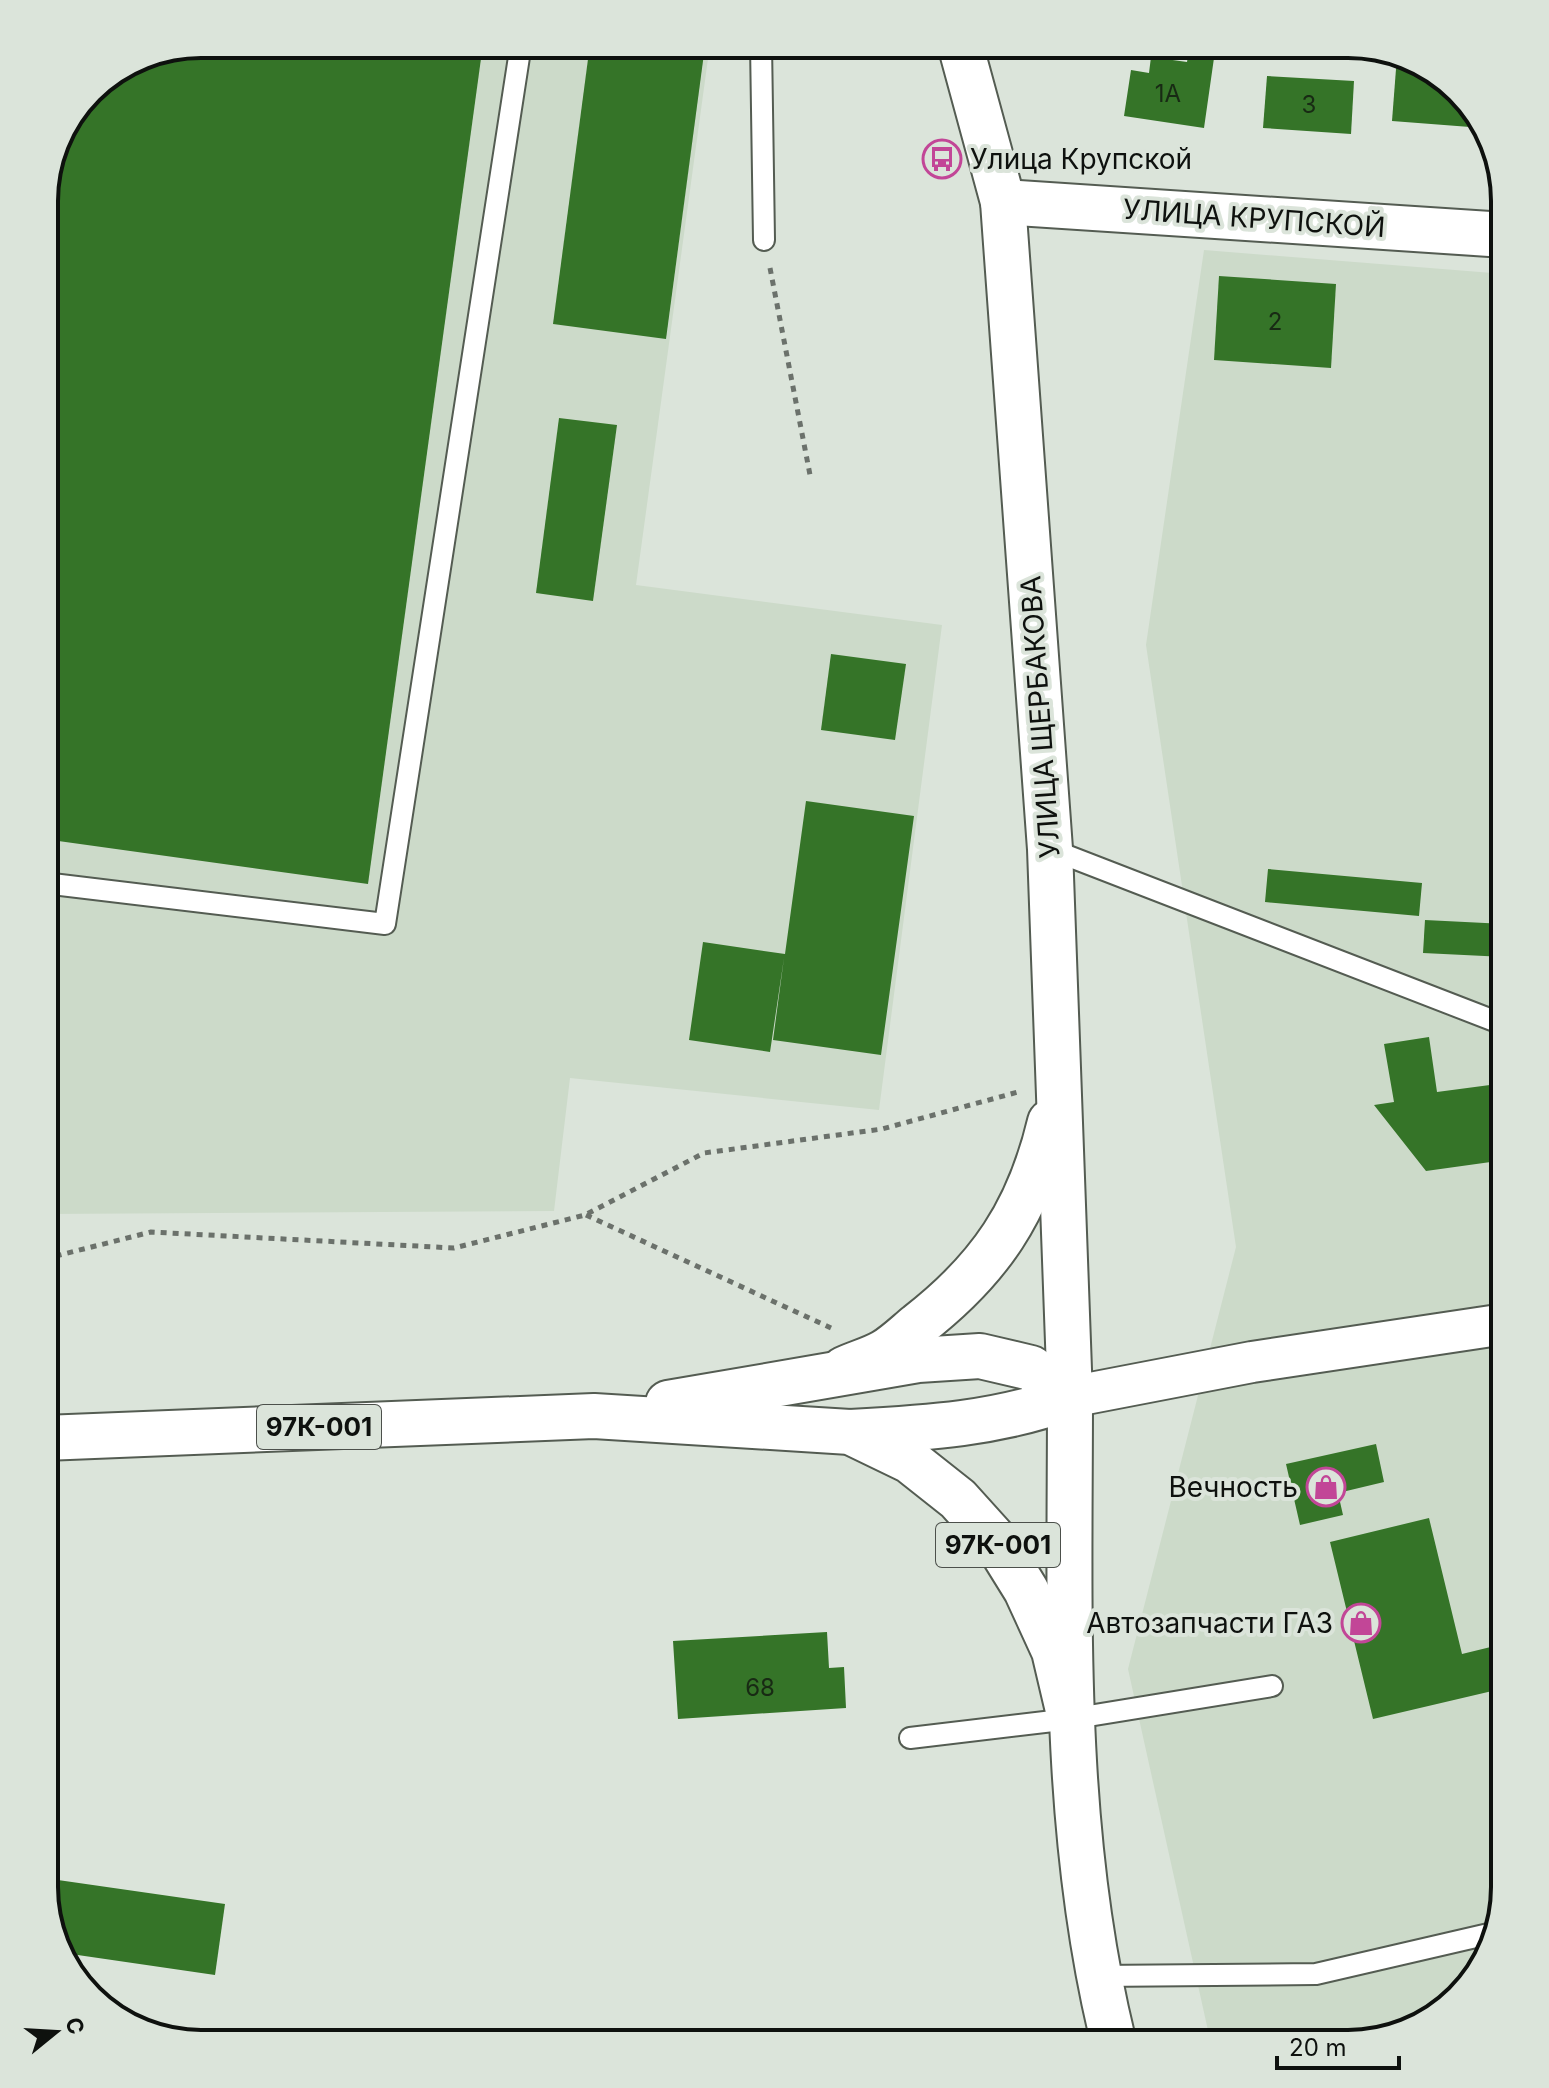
<svg xmlns="http://www.w3.org/2000/svg" width="1549" height="2088" font-family="Inter,sans-serif">
<style>
.built{fill:#ccdac9}
.building{fill:#357428}
.lines{fill:none;stroke-linecap:round;stroke-linejoin:round}
.service-casing{stroke:#545c52;stroke-width:24}
.minor-casing{stroke:#545c52;stroke-width:44}
.tertiary-casing{stroke:#545c52;stroke-width:48}
.secondary-casing{stroke:#545c52;stroke-width:48}
.primary-casing{stroke:#545c52;stroke-width:48}
.path{stroke:#6b716b;stroke-width:5;stroke-dasharray:6 6;stroke-linecap:butt}
.service{stroke:#fff;stroke-width:20}
.minor{stroke:#fff;stroke-width:40}
.tertiary{stroke:#fff;stroke-width:44}
.secondary{stroke:#fff;stroke-width:44}
.primary{stroke:#fff;stroke-width:44}
.labels{text-anchor:middle;stroke-width:8;stroke-linejoin:round;paint-order:stroke}
.number-label{font-size:24px;fill:#182a14}
.shield{fill:#dbe4da;stroke:#4c504b;stroke-width:2}
.shield-label{font-size:26px;font-weight:bold;fill:#0e110e}
.poi-label{font-size:28px;fill:#0e110e;stroke:#dbe4da;text-anchor:end}
.street-label{font-size:28px;fill:#0e110e;stroke:#dbe4da}
.rim{fill:none;stroke:#0e110e;stroke-width:4}
</style>
<rect width="100%" height="100%" fill="#dbe4da"/>
<!-- built -->
<g class="built">
<path d="M 201,44 L 710,44 L 636,585 L 942,625 L 879,1110 L 570,1078 L 554,1211 L 44,1214 L 44,191 L 97,83 L 142,56 Z"/>
<path d="M 1204,250 L 1505,274 L 1505,1887 L 1484,1965 L 1435,2018 L 1348,2044 L 1211,2044 L 1128,1669 L 1236,1247 L 1146,645 Z"/>
</g>
<!-- building -->
<g class="building">
<path d="M 201,44 L 483,44 L 368,884 L 44,839 L 44,191 L 60,132 L 97,83 L 142,56 Z"/>
<path d="M 590,44 L 705,46 L 666,339 L 553,324 Z"/>
<path d="M 1190,44 L 1216,44 L 1204,128 L 1124,116 L 1131,70 L 1149,73 L 1151,57 L 1187,62 Z"/>
<path d="M 1397,56 L 1427,65 L 1471,107 L 1470,127 L 1392,121 Z"/>
<path d="M 1267,76 L 1354,81 L 1351,134 L 1263,128 Z"/>
<path d="M 1219,276 L 1336,284 L 1331,368 L 1214,360 Z"/>
<path d="M 559,418 L 617,425 L 593,601 L 536,593 Z"/>
<path d="M 831,654 L 906,664 L 895,740 L 821,730 Z"/>
<path d="M 806,801 L 914,816 L 881,1055 L 773,1040 L 784,958 L 770,1052 L 689,1040 L 703,942 L 785,954 Z"/>
<path d="M 1268,869 L 1422,883 L 1419,916 L 1265,902 Z"/>
<path d="M 1425,920 L 1505,924 L 1505,957 L 1423,953 Z"/>
<path d="M 1429,1037 L 1437,1092 L 1505,1083 L 1505,1160 L 1426,1171 L 1374,1105 L 1394,1102 L 1384,1044 Z"/>
<path d="M 1376,1444 L 1384,1482 L 1338,1493 L 1343,1515 L 1300,1525 L 1286,1464 Z"/>
<path d="M 1429,1518 L 1462,1654 L 1503,1644 L 1505,1688 L 1373,1719 L 1330,1542 Z"/>
<path d="M 827,1632 L 829,1668 L 844,1667 L 846,1708 L 678,1719 L 673,1641 Z"/>
<path d="M 44,1878 L 225,1904 L 215,1975 L 64,1953 L 44,1887 Z"/>
</g>
<g class="lines">
<defs>
<g id="service">
<path d="M 761,44 L 764,240"/>
<path d="M 1050,849 L 1505,1025"/>
<path d="M 44,883 L 385,924 L 521,44"/>
<path d="M 910,1738 L 1070,1719 L 1272,1686"/>
<path d="M 1097,1976 L 1316,1974 L 1493,1933"/>
</g>
<path id="minor" d="M 1070,1397 L 1252,1362 L 1505,1324"/>
<path id="tertiary" d="M 1003,202 L 1505,235"/>
<g id="secondary">
<path d="M 844,1369 C 857,1363 872,1359 884,1352 C 896,1345 907,1334 918,1325 C 990,1269 1029,1211 1050,1122"/>
<path d="M 850,1432 C 926,1428 998,1424 1070,1397 L 1050,849 L 1003,202 L 960,44"/>
</g>
<g id="primary">
<path d="M 668,1403 L 918,1360 L 980,1356 L 1031,1368 L 1070,1397 C 1070,1614 1061,1832 1114,2044"/>
<path d="M 44,1438 L 594,1416 L 850,1432 L 910,1461 L 958,1499 L 995,1540 L 1026,1590 L 1054,1651 L 1070,1719"/>
</g>
</defs>
<!-- service casing -->
<use href="#service" class="service-casing"/>
<!-- minor casing -->
<use href="#minor" class="minor-casing"/>
<!-- tertiary casing -->
<use href="#tertiary" class="tertiary-casing"/>
<!-- secondary casing -->
<use href="#secondary" class="secondary-casing"/>
<!-- primary casing -->
<use href="#primary" class="primary-casing"/>
<!-- path -->
<g class="path">
<path d="M 770,268 L 811,480"/>
<path d="M 586,1215 L 831,1328"/>
<path d="M 44,1259 L 151,1232 L 454,1248 L 585,1215 L 704,1153 L 882,1129 L 1018,1092"/>
</g>
<!-- service -->
<use href="#service" class="service"/>
<!-- minor -->
<use href="#minor" class="minor"/>
<!-- tertiary -->
<use href="#tertiary" class="tertiary"/>
<!-- secondary -->
<use href="#secondary" class="secondary"/>
<!-- primary -->
<use href="#primary" class="primary"/>
</g>
<!-- icons -->
<defs>
<symbol id="bus-ring" viewBox="-11 -11 22 22"><circle r="9.5" fill="#dbe4da" stroke="#c24697" stroke-width="1.5"/><path d="M-5-6H5V4H4V6H2V4H-2V6H-4V4H-5ZM-3.5-4V0h7V-4ZM-3.5 1.2v1.5H-2V1.2ZM2 1.2v1.5H3.5V1.2Z" fill="#c24697"/></symbol>
<symbol id="shop-ring" viewBox="-11 -11 22 22"><circle r="9.5" fill="#dbe4da" stroke="#c24697" stroke-width="1.5"/><path d="M-5-2.5h2.3a2.7 3.5 0 0 1 5.4 0H5L5.5 6h-11ZM-1.5-2.5h3a1.5 2.3 0 0 0-3 0Z" fill="#c24697"/></symbol>
</defs>
<g fill-rule="evenodd">
<use href="#bus-ring" x="920" y="137" width="44" height="44"/>
<use href="#shop-ring" x="1304" y="1465" width="44" height="44"/>
<use href="#shop-ring" x="1339" y="1601" width="44" height="44"/>
</g>
<g class="labels">
<!-- number labels -->
<g class="number-label">
<text x="1168" y="102">1А</text>
<text x="1309" y="113">3</text>
<text x="1275" y="330">2</text>
<text x="760" y="1696">68</text>
</g>
<!-- shield labels -->
<g class="shield">
<rect x="257" y="1405" width="124" height="44" rx="6"/>
<rect x="936" y="1523" width="124" height="44" rx="6"/>
</g>
<g class="shield-label">
<text x="319" y="1436">97К-001</text>
<text x="998" y="1554">97К-001</text>
</g>
<!-- poi labels -->
<g class="poi-label">
<text x="970" y="169" text-anchor="start">Улица Крупской</text>
<text x="1298" y="1497">Вечность</text>
<text x="1333" y="1633">Автозапчасти ГАЗ</text>
</g>
<!-- street labels -->
<g class="street-label">
<text transform="translate(1254 218) rotate(4)" y="10">УЛИЦА КРУПСКОЙ</text>
<text transform="translate(1040 717) rotate(-94)" y="10">УЛИЦА ЩЕРБАКОВА</text>
</g>
</g>
<!-- crop -->
<path d="M0 0H1549V2088H0ZM201 58H1348A143 143 0 0 1 1491 201V1887A143 143 0 0 1 1348 2030H201A143 143 0 0 1 58 1887V201A143 143 0 0 1 201 58Z" fill="#dbe4da" fill-rule="evenodd"/>
<path class="rim" d="M201 58H1348A143 143 0 0 1 1491 201V1887A143 143 0 0 1 1348 2030H201A143 143 0 0 1 58 1887V201A143 143 0 0 1 201 58Z"/>
<!-- north arrow -->
<g transform="translate(56 2032) rotate(72)" stroke="#dbe4da" stroke-width="6" paint-order="stroke">
<path d="M0-6L14 30L0 20L-14 30Z" fill="#0e110e"/>
<text y="-12" font-size="22" font-weight="bold" text-anchor="middle" fill="#0e110e">С</text>
</g>
<!-- scale -->
<path d="M1277 2056v12h122v-12" fill="none" stroke="#0e110e" stroke-width="4"/>
<text x="1289" y="2056" font-size="24" fill="#0e110e" stroke="#dbe4da" stroke-width="6" paint-order="stroke">20 m</text>
</svg>
